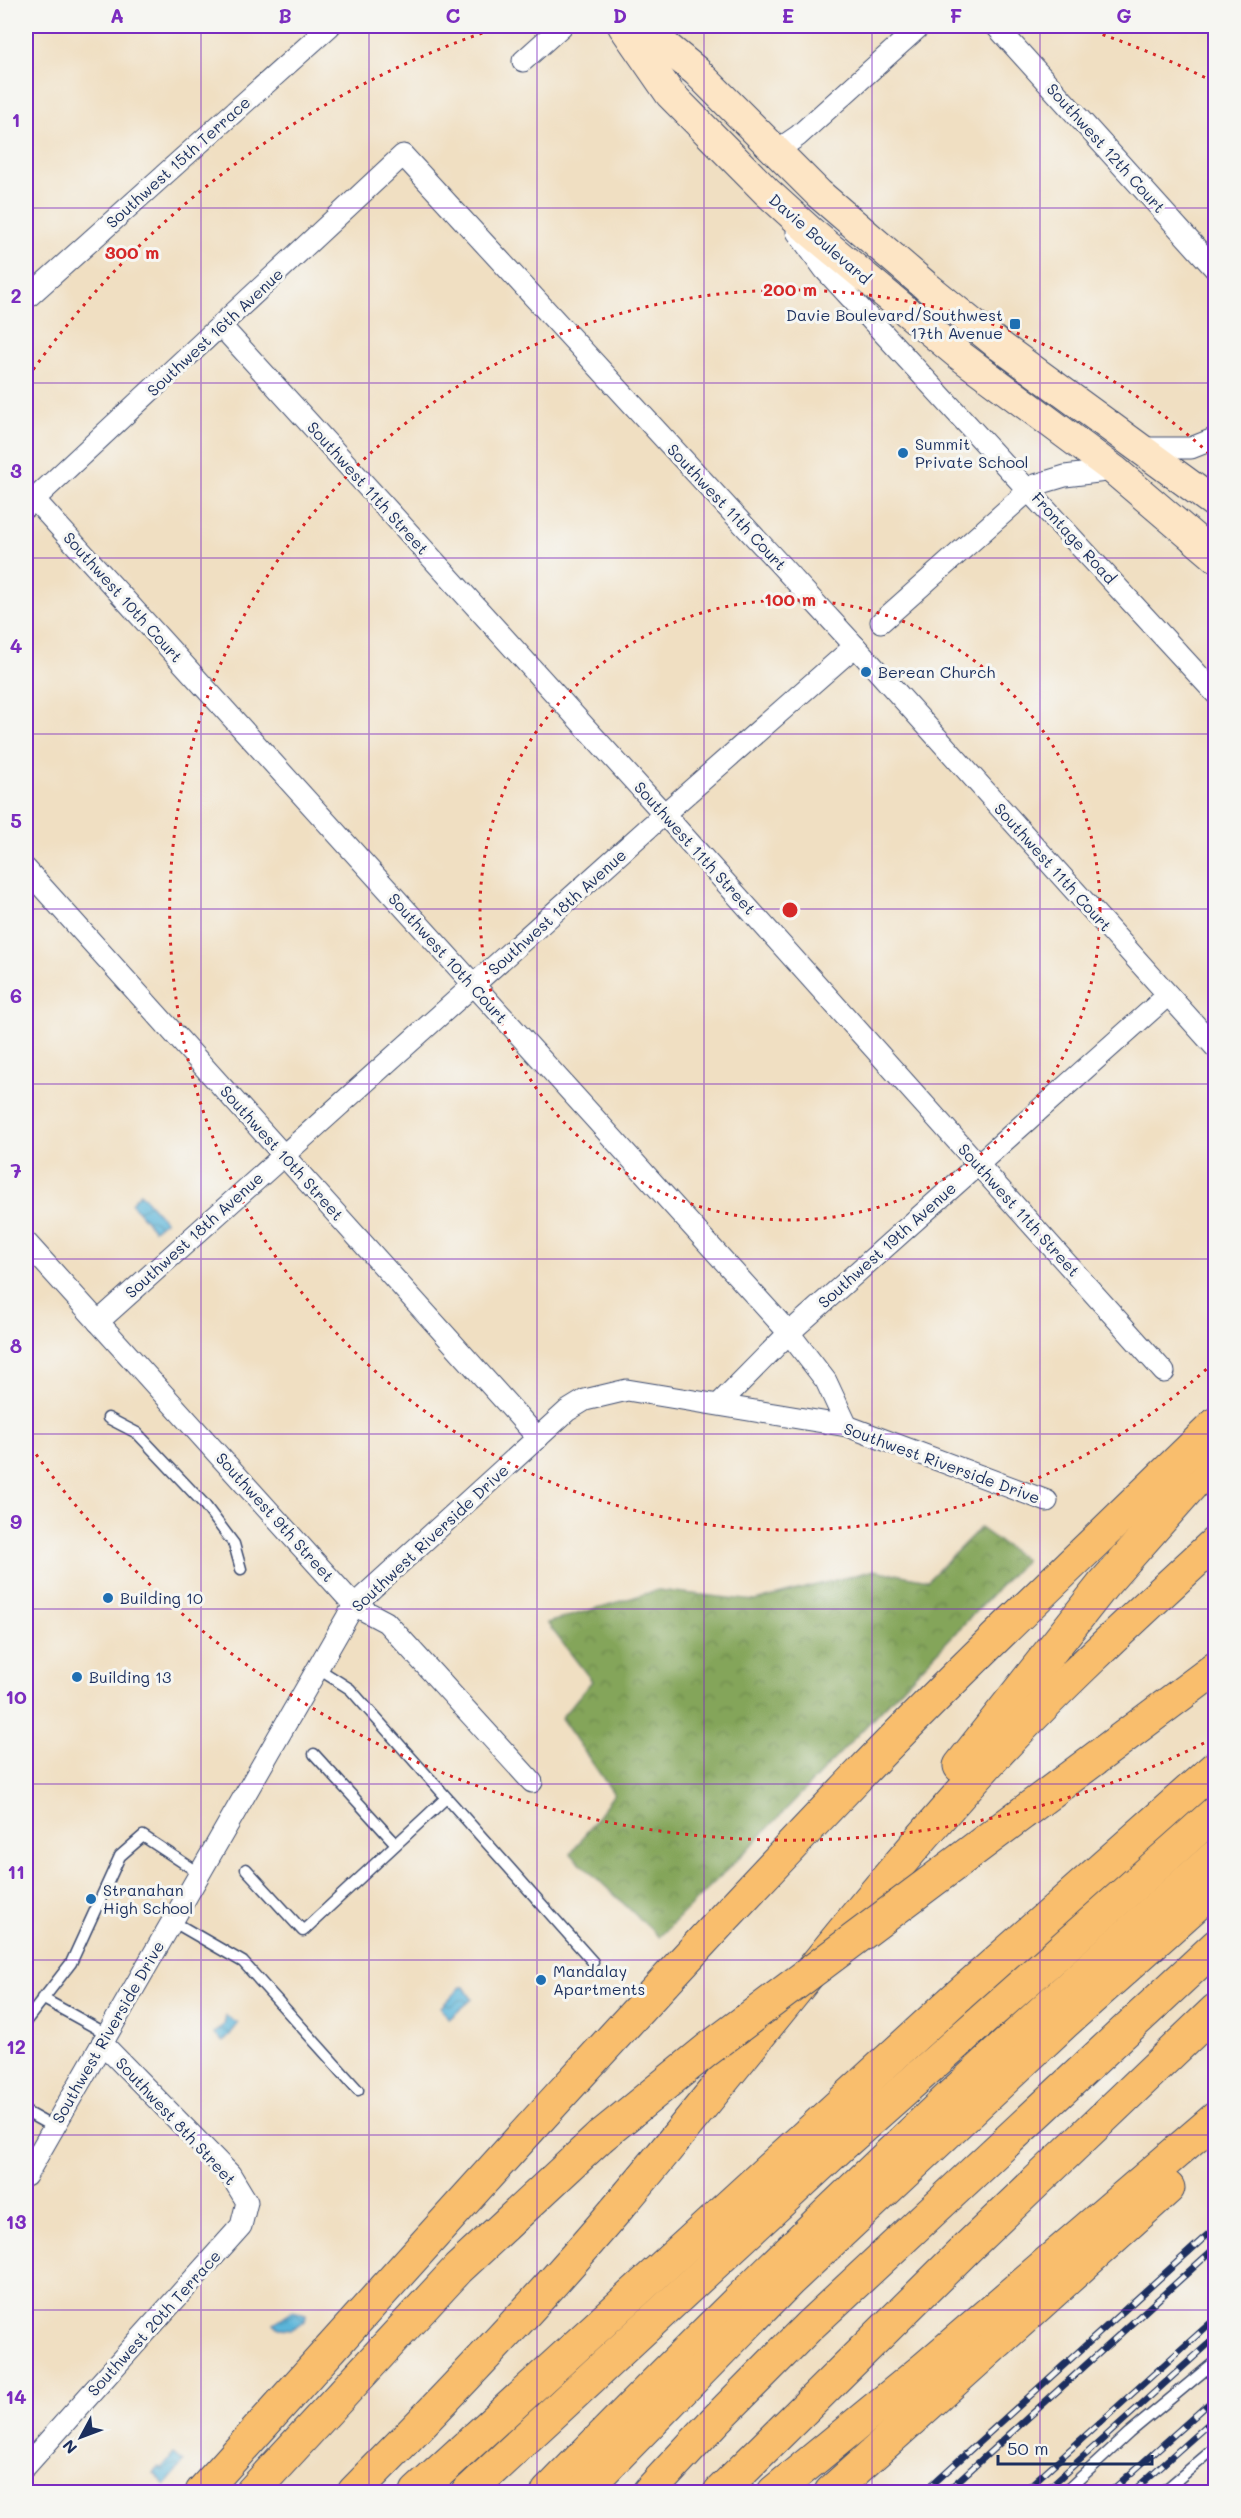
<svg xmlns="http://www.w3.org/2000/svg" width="1241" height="2518" font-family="Mali,sans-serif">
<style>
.forest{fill:url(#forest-crowns);stroke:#506a5c;stroke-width:1.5}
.water{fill:url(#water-waves);stroke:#3c729c;stroke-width:1.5}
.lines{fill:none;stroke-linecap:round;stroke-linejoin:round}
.lane-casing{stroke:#3b496d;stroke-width:13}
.street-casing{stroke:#3b496d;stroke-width:23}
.secondary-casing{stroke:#3b496d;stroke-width:32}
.highway-casing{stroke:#3b496d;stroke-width:35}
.lane{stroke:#fff;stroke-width:10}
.street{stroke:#fff;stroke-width:21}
.secondary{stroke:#fde5c5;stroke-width:30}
.highway{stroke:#f9be6d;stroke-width:33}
.rail-casing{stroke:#1b2f5e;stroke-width:7}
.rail{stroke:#f6f6f2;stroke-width:4.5;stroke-dasharray:14;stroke-linecap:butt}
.highway-bridge-casing{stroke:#3b496d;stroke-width:35;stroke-linecap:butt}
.highway-bridge{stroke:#f9be6d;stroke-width:33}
.grid{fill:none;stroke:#7b2cbf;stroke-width:1.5;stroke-opacity:0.55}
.ring{fill:none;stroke:#d62828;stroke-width:3;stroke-dasharray:3 6}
.poi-dot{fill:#1f6fb2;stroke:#f6f6f2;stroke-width:2}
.labels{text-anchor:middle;stroke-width:6;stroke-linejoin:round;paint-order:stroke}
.street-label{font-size:16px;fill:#1b2f5e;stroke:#f6f6f2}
.poi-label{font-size:16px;fill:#1b2f5e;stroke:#f6f6f2;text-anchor:start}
.centre{fill:#d62828;stroke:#f6f6f2;stroke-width:3}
.ring-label{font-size:18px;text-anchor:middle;font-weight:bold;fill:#d62828;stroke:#f6f6f2;stroke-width:6;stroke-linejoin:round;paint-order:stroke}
.neatline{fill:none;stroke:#7b2cbf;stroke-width:2}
.grid-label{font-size:20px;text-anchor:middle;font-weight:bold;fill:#7b2cbf}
</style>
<defs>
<pattern id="forest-crowns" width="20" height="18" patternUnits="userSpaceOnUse" patternTransform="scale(1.5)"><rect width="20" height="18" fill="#84a55a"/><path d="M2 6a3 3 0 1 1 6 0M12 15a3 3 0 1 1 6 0" fill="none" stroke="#6b874e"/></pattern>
<pattern id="water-waves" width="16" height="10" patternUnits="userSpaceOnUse" patternTransform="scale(1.5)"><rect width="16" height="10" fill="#5cb5d9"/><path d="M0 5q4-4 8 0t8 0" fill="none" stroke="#4b94b3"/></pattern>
</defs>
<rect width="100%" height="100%" fill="#f6f6f2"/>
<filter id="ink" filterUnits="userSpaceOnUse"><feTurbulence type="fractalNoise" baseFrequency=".0167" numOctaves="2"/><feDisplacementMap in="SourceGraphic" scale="12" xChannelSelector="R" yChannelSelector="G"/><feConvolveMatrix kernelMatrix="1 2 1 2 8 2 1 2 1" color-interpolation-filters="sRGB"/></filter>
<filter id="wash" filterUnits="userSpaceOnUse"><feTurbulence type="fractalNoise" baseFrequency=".008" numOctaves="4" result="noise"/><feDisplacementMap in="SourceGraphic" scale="24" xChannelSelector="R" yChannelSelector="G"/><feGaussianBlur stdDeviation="1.35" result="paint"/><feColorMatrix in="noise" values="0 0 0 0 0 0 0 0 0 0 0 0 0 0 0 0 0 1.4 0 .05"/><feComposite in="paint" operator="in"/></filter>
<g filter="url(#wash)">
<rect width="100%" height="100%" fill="#f0dfc2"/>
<!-- forest -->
<path class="forest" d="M 980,1528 L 1025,1560 L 750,1847 L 659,1937 L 571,1854 L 614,1794 L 561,1718 L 592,1681 L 547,1623 L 658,1590 L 755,1601 L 874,1570 L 928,1580 Z"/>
<!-- water -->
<g class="water">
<path d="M 140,1193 L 165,1221 L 154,1230 L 131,1203 Z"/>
<path d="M 461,1987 L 464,1987 L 472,1999 L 449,2019 L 441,2007 Z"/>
<path d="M 226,2016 L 238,2024 L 224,2042 L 214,2034 L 224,2025 Z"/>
<path d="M 292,2311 L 306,2314 L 305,2321 L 292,2329 L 279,2328 L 274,2323 Z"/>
<path d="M 174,2454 L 184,2462 L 165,2485 L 153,2473 L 159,2467 L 162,2469 Z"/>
</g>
</g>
<g filter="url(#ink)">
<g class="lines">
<defs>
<g id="lane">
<path d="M 108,1418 L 137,1433 L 204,1504 L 234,1544 L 241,1569"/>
<path d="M 317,1668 L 350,1689 L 593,1962"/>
<path d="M 314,1754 L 396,1844"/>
<path d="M 246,1869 L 303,1931 L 446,1798"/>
<path d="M 172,1921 L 243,1962 L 358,2090"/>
<path d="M 42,1998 L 107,2034"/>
<path d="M 26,2021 L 71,1963 L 120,1856 L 143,1836 L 199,1873"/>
<path d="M 26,2112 L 53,2127"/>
<path d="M 1065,2492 L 1129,2433 L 1216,2361"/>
<path d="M 1163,2492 L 1216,2447"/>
</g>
<g id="street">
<path d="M 996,26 L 1216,270"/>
<path d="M 523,61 L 562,26"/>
<path d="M 776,151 L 798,136 L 920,26"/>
<path d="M 797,232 L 825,270 L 1216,694"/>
<path d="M 26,299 L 330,26"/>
<path d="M 222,327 L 664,814 L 1164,1372"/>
<path d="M 1141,448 L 1191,448 L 1216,438"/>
<path d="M 34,499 L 789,1333 L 826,1381 L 847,1426"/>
<path d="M 26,507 L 403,155 L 855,646 L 1216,1048"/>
<path d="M 881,622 L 1035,485 L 1065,476 L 1114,470"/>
<path d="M 26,869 L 538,1438"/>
<path d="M 26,1242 L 354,1605 L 386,1622 L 532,1782"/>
<path d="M 98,1322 L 664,814 L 855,646"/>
<path d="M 719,1404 L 789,1333 L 1168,995"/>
<path d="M 26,2176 L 354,1605 L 567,1411 L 585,1400 L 627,1390 L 847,1426 L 1047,1501"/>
<path d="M 26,2466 L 241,2226 L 247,2202 L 230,2174 L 102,2043"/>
</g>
<g id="secondary">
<path d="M 623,26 L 670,94 L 767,192 L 811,232 L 958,354 L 1114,470 L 1216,557"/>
<path d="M 641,26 L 696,71 L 819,194 L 926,286 L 1000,346 L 1216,504"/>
</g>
<g id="highway">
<path d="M 960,1766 L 1103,1585 L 1216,1457"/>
<path d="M 1024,1812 L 1216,1668"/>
<path d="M 202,2492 C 418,2252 633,2011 857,1777 C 973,1656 1096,1542 1216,1424"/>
<path d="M 252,2492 L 458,2269 L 600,2137"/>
<path d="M 354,2492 C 446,2399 537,2304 621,2204 C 745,2057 859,1904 989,1762 C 1060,1685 1138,1614 1216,1542"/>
<path d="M 417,2492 L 957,1997 L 1216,1767"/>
<path d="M 468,2492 L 842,2145 L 1216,1812"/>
<path d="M 548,2492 C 762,2272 984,2059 1216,1856"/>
<path d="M 582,2492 L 789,2281 L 1064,2023 L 1216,1887"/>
<path d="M 649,2492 L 715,2421 L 809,2326 L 1216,1946"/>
<path d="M 720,2492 L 967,2248 L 1216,2010"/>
<path d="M 774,2492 L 925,2368 L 1216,2118"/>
<path d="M 831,2492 L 1168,2188"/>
</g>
</defs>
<!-- lane casing -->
<use href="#lane" class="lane-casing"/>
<!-- street casing -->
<use href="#street" class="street-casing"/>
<!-- secondary casing -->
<use href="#secondary" class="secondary-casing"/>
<!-- highway casing -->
<use href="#highway" class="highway-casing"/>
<!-- lane -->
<use href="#lane" class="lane"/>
<!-- street -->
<use href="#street" class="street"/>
<!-- secondary -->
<use href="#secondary" class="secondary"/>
<!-- highway -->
<use href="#highway" class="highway"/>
<defs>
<g id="rail">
<path d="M 924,2492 L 1216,2227"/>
<path d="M 946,2492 L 1216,2247"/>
<path d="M 1023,2492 L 1216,2318"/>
<path d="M 1044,2492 L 1216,2337"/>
<path d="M 1110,2492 L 1216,2397"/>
<path d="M 1132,2492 L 1216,2417"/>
</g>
</defs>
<!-- rail casing -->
<use href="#rail" class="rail-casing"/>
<!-- rail -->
<use href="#rail" class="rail"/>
<defs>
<path id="highway-bridge" d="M 600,2137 L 707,2050 L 1024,1812"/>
</defs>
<!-- highway-bridge casing -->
<use href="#highway-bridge" class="highway-bridge-casing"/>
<!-- highway-bridge -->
<use href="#highway-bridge" class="highway-bridge"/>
</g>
</g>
<!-- grid -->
<path class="grid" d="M 201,26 L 201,2492M 369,26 L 369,2492M 537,26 L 537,2492M 704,26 L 704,2492M 872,26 L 872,2492M 1040,26 L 1040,2492M 26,208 L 1216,208M 26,383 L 1216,383M 26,558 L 1216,558M 26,734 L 1216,734M 26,909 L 1216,909M 26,1084 L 1216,1084M 26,1259 L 1216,1259M 26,1434 L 1216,1434M 26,1609 L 1216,1609M 26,1784 L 1216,1784M 26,1960 L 1216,1960M 26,2135 L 1216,2135M 26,2310 L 1216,2310"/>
<!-- distance rings -->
<g class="ring">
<circle cx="790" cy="910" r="310"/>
<path d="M1213 1363A620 620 0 1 1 1213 457"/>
<path d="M1212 1739A930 930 0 0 1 28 1443M28 377A930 930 0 0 1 503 26M1077 26A930 930 0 0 1 1212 81"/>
</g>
<!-- markers -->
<g class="poi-dot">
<rect x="1009" y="318" width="12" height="12" rx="3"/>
<circle cx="903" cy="453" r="6"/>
<circle cx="866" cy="672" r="6"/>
<circle cx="108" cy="1598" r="6"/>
<circle cx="77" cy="1677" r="6"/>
<circle cx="91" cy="1899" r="6"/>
<circle cx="541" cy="1980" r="6"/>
</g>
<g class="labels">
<!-- street labels -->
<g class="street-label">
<text transform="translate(1106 148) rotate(48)" y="6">Southwest 12th Court</text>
<text transform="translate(178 162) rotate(-42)" y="6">Southwest 15th Terrace</text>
<text transform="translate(820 239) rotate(41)" y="6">Davie Boulevard</text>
<text transform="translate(215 332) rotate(-43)" y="6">Southwest 16th Avenue</text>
<text transform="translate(368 488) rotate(48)" y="6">Southwest 11th Street</text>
<text transform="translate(727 507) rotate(47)" y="6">Southwest 11th Court</text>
<text transform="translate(1074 538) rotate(48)" y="6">Frontage Road</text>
<text transform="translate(123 597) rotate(48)" y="6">Southwest 10th Court</text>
<text transform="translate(695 848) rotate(48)" y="6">Southwest 11th Street</text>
<text transform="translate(1053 867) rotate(48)" y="6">Southwest 11th Court</text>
<text transform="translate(557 912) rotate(-42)" y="6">Southwest 18th Avenue</text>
<text transform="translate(448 958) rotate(48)" y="6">Southwest 10th Court</text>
<text transform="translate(282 1153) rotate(48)" y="6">Southwest 10th Street</text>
<text transform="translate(1019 1210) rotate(48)" y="6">Southwest 11th Street</text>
<text transform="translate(194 1235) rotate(-42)" y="6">Southwest 18th Avenue</text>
<text transform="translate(887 1245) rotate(-42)" y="6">Southwest 19th Avenue</text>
<text transform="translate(942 1463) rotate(20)" y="6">Southwest Riverside Drive</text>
<text transform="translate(275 1517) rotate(48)" y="6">Southwest 9th Street</text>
<text transform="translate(430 1538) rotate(-43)" y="6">Southwest Riverside Drive</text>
<text transform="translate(108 2032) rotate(-60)" y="6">Southwest Riverside Drive</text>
<text transform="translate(176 2121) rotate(47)" y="6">Southwest 8th Street</text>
<text transform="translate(154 2323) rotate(-48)" y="6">Southwest 20th Terrace</text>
</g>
<!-- poi labels -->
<g class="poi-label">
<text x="1003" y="321" text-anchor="end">Davie Boulevard/Southwest<tspan x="1003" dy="18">17th Avenue</tspan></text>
<text x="915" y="450">Summit<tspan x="915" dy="18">Private School</tspan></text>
<text x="878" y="678">Berean Church</text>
<text x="120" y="1604">Building 10</text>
<text x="89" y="1683">Building 13</text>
<text x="103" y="1896">Stranahan<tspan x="103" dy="18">High School</tspan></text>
<text x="553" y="1977">Mandalay<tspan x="553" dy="18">Apartments</tspan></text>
</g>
</g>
<circle cx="790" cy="910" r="9" class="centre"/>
<g class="ring-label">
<text x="132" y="259">300 m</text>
<text x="790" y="296">200 m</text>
<text x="790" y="606">100 m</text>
</g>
<!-- margin -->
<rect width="1241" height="2518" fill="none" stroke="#f6f6f2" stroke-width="66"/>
<!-- north arrow -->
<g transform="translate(81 2437) rotate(229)" stroke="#f6f6f2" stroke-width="4.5" paint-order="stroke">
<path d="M0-4.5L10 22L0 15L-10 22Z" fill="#1b2f5e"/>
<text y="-9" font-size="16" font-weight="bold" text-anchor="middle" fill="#1b2f5e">N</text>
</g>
<!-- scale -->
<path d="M998 2455v9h154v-9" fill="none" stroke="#1b2f5e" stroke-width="3"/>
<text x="1007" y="2455" font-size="18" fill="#1b2f5e" stroke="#f6f6f2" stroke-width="4.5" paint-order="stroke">50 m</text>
<rect x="33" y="33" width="1175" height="2452" class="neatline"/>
<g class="grid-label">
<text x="117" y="23">A</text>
<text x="285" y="23">B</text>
<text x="453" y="23">C</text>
<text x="620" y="23">D</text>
<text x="788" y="23">E</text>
<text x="956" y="23">F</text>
<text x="1124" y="23">G</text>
<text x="16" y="127">1</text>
<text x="16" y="303">2</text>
<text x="16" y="478">3</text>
<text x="16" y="653">4</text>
<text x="16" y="828">5</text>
<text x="16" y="1003">6</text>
<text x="16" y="1178">7</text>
<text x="16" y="1353">8</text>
<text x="16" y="1529">9</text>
<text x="16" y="1704">10</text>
<text x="16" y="1879">11</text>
<text x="16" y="2054">12</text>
<text x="16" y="2229">13</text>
<text x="16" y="2404">14</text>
</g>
</svg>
